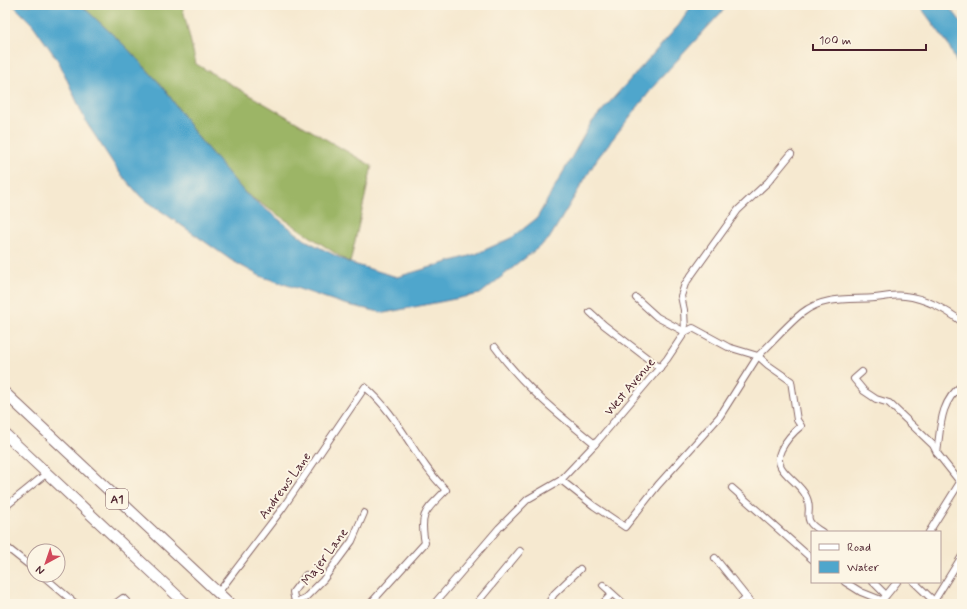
<svg xmlns="http://www.w3.org/2000/svg" width="967" height="609" font-family="Mynerve,sans-serif">
<style>
.forest{fill:#9cb566;stroke:#736a48}
.water{fill:#4fa6cc;stroke:#4c627c}
.lines{fill:none;stroke-linecap:round;stroke-linejoin:round}
.minor-casing{stroke:#866665;stroke-width:8}
.trunk-casing{stroke:#866665;stroke-width:12}
.minor{stroke:#fff;stroke-width:6}
.trunk{stroke:#fff;stroke-width:10}
.labels{text-anchor:middle;stroke-width:4;stroke-linejoin:round;paint-order:stroke}
.shield{fill:#fcf5e5;stroke:#7f5f63;stroke-width:1}
.shield-label{font-size:12px;font-weight:bold;fill:#4a1f2b}
.street-label{font-size:13px;fill:#4a1f2b;stroke:#fcf5e5}
</style>
<rect width="100%" height="100%" fill="#fcf5e5"/>
<filter id="ink" filterUnits="userSpaceOnUse"><feTurbulence type="fractalNoise" baseFrequency=".025" numOctaves="2"/><feDisplacementMap in="SourceGraphic" scale="8" xChannelSelector="R" yChannelSelector="G"/><feConvolveMatrix kernelMatrix="1 2 1 2 8 2 1 2 1" color-interpolation-filters="sRGB"/></filter>
<filter id="wash" filterUnits="userSpaceOnUse"><feTurbulence type="fractalNoise" baseFrequency=".012" numOctaves="4" result="noise"/><feDisplacementMap in="SourceGraphic" scale="16" xChannelSelector="R" yChannelSelector="G"/><feGaussianBlur stdDeviation="0.9" result="paint"/><feColorMatrix in="noise" values="0 0 0 0 0 0 0 0 0 0 0 0 0 0 0 0 0 1.4 0 .05"/><feComposite in="paint" operator="in"/></filter>
<g filter="url(#wash)">
<rect width="100%" height="100%" fill="#f6e9d0"/>
<!-- forest -->
<path class="forest" d="M 81,5 L 182,5 L 196,64 L 372,166 L 350,263 L 245,193 L 196,135 L 164,88 L 126,47 Z"/>
<!-- water -->
<g class="water">
<path d="M 13,5 L 81,5 L 126,47 L 164,88 L 196,135 L 245,193 L 305,240 L 350,263 L 397,277 L 476,254 L 513,237 L 537,218 L 591,123 L 679,25 L 692,5 L 728,5 L 658,81 L 597,159 L 549,239 L 480,294 L 384,313 L 344,304 L 260,276 L 231,260 L 141,197 L 119,172 L 86,122 L 59,62 L 33,25 Z"/>
<path d="M 919,5 L 948,5 L 962,23 L 962,74 L 948,44 Z"/>
</g>
</g>
<g filter="url(#ink)">
<g class="lines">
<defs>
<g id="minor">
<path d="M 636,298 L 657,317 L 685,332 L 693,328 L 728,347 L 758,356 C 772,343 788,324 802,313 C 823,296 850,300 875,298 C 886,297 894,294 905,296 C 925,298 947,310 962,322"/>
<path d="M 590,312 L 604,325 L 660,368"/>
<path d="M 495,347 C 523,386 558,414 595,444"/>
<path d="M 862,372 L 854,379 L 864,391 L 876,399 L 889,403 L 933,445 L 937,453 L 960,482"/>
<path d="M 937,453 C 941,427 939,403 962,385"/>
<path d="M 561,480 L 594,506 L 625,527 L 658,485 L 720,416 L 758,356 L 768,365 L 791,381 L 797,420 L 801,426 C 792,433 786,440 781,450 C 771,471 798,479 806,496 C 815,514 798,518 822,532"/>
<path d="M 732,488 L 812,559"/>
<path d="M 5,507 L 47,473"/>
<path d="M 929,532 L 962,479"/>
<path d="M 5,546 L 34,569"/>
<path d="M 715,558 L 752,604"/>
<path d="M 42,575 L 76,604"/>
<path d="M 845,582 L 861,592 L 881,600"/>
<path d="M 873,582 L 886,595"/>
<path d="M 914,582 L 937,604"/>
<path d="M 603,585 L 624,604"/>
<path d="M 218,593 L 282,509 L 365,387 C 400,416 414,459 446,490 C 426,511 419,512 425,543 L 370,604"/>
<path d="M 934,601 L 962,556"/>
<path d="M 295,602 L 293,592 L 306,575"/>
<path d="M 880,603 L 897,582"/>
<path d="M 115,604 L 123,598 L 129,604"/>
<path d="M 292,604 L 305,598 L 323,580 L 352,541 L 364,513"/>
<path d="M 434,604 L 499,528 L 528,499 L 561,480 L 595,444 L 667,359 L 685,332 L 684,310 L 681,296 L 685,284 L 738,210 L 768,182 L 791,154"/>
<path d="M 476,604 L 520,551"/>
<path d="M 548,604 L 554,594 L 580,569"/>
<path d="M 602,604 L 612,594"/>
<path d="M 739,604 L 746,597"/>
</g>
<g id="trunk">
<path d="M 5,393 L 230,604"/>
<path d="M 5,434 L 186,604"/>
</g>
</defs>
<!-- minor casing -->
<use href="#minor" class="minor-casing"/>
<!-- trunk casing -->
<use href="#trunk" class="trunk-casing"/>
<!-- minor -->
<use href="#minor" class="minor"/>
<!-- trunk -->
<use href="#trunk" class="trunk"/>
</g>
</g>
<g class="labels">
<!-- shield labels -->
<rect class="shield" x="106" y="489" width="22" height="20" rx="3"/>
<g class="shield-label">
<text x="117" y="503">A1</text>
</g>
<!-- street labels -->
<g class="street-label">
<text transform="translate(629 386) rotate(-50)" y="5">West Avenue</text>
<text transform="translate(284 485) rotate(-54)" y="5">Andrews Lane</text>
<text transform="translate(324 556) rotate(-53)" y="5">Majer Lane</text>
</g>
</g>
<!-- margin -->
<rect width="967" height="609" fill="none" stroke="#fcf5e5" stroke-width="20"/>
<!-- legend -->
<rect x="811" y="531" width="130" height="52" fill="#fcf5e5" stroke="#b59f9b"/>
<rect x="819" y="544" width="20" height="6" fill="#ffffff" stroke="#b59f9b"/>
<text x="847" y="551" font-size="12" fill="#4a1f2b">Road</text>
<rect x="819" y="561" width="20" height="12" fill="#4fa6cc" stroke="#b59f9b"/>
<text x="847" y="571" font-size="12" fill="#4a1f2b">Water</text>
<!-- north arrow -->
<g transform="translate(46 563) rotate(220)"><circle r="19" fill="#fcf5e5" stroke="#b59f9b"/>
<path d="M0-3L7 15L0 10L-7 15Z" fill="#d1495b"/>
<text y="-6" font-size="11" font-weight="bold" text-anchor="middle" fill="#4a1f2b">N</text>
</g>
<!-- scale -->
<path d="M813 44v6h113v-6" fill="none" stroke="#4a1f2b" stroke-width="2"/>
<text x="819" y="44" font-size="12" fill="#4a1f2b" stroke="#fcf5e5" stroke-width="3" paint-order="stroke">100 m</text>
</svg>
